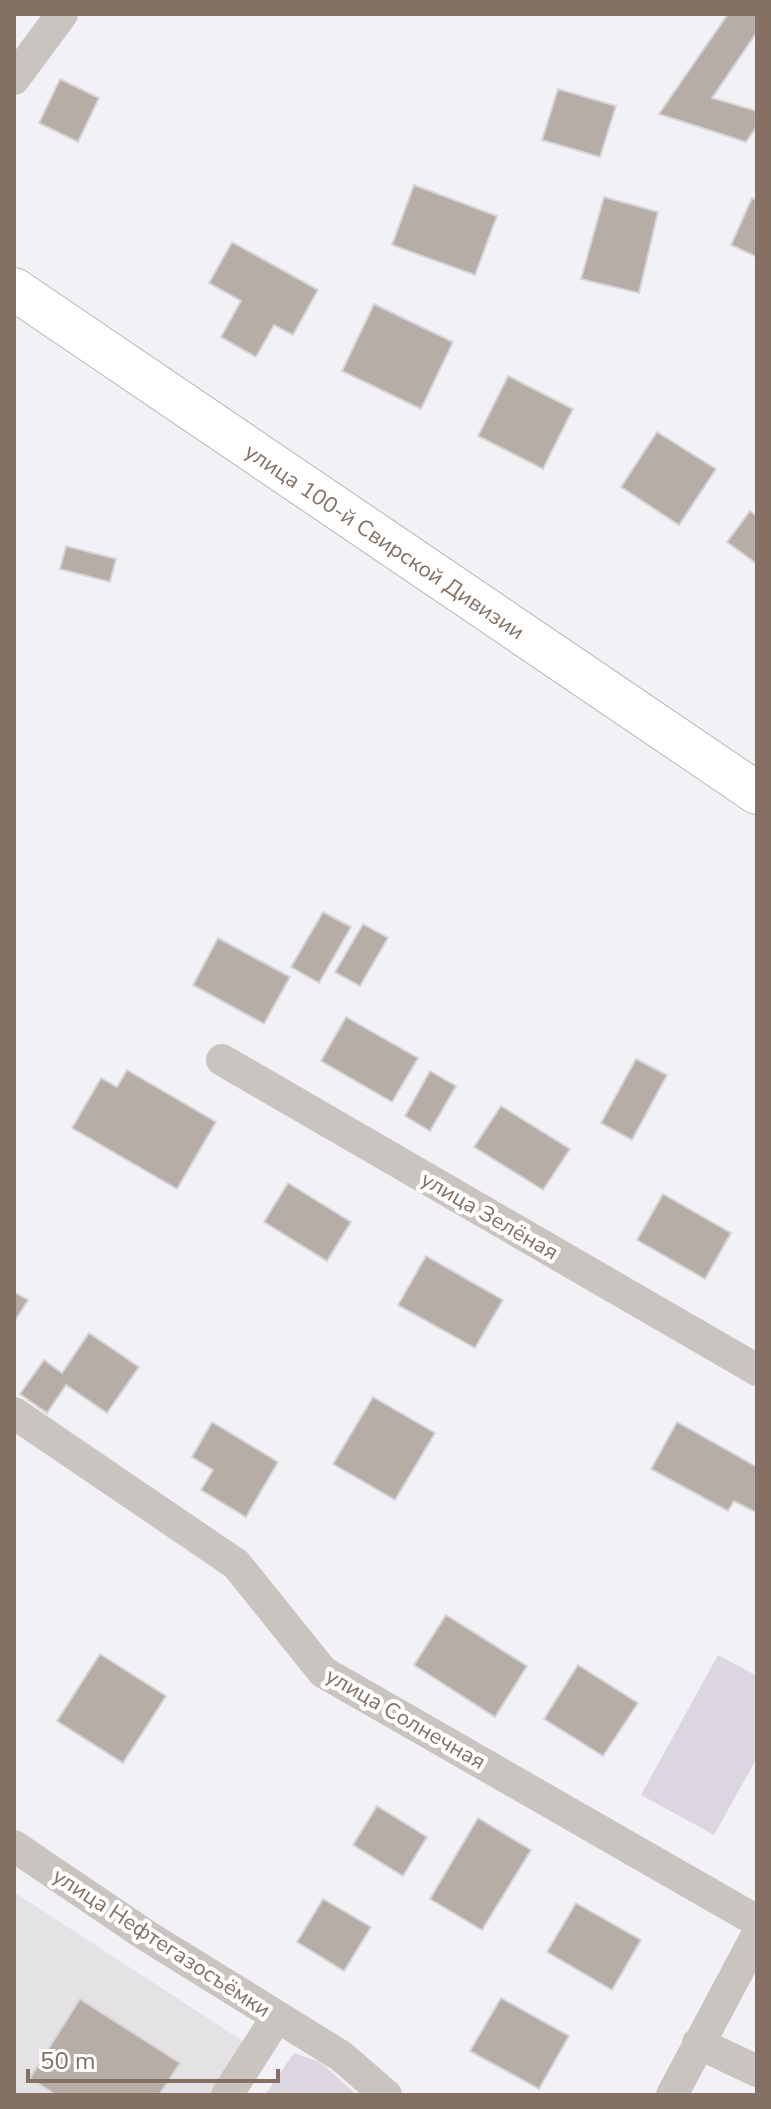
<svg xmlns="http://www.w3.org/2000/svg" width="771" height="2109" font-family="'Nunito Sans',sans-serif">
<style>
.built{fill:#e4e2e4}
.green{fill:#dcd6e0}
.building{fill:#b6ada7;stroke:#d5d5d7;stroke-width:2}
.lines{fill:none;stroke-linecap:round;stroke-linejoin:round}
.major-casing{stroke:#bbb5b1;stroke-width:44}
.minor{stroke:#c9c4c0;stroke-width:32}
.major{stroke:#fff;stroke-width:42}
.labels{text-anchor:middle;stroke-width:8;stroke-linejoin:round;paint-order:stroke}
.street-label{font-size:22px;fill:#857163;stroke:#fff}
</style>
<rect width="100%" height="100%" fill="#f2f2f6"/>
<!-- built -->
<path class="built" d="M 14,1892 L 249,2045 L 214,2095 L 14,2095 Z"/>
<!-- green -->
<g class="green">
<path d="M 718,1655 L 757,1676 L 757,1758 L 714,1835 L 641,1795 Z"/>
<path d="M 294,2053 L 320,2062 L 357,2095 L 265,2095 Z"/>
</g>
<!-- building -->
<g class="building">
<path d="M 728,14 L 757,14 L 757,32 L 712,98 L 757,111 L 757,126 L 746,142 L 659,114 Z"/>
<path d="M 60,79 L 99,98 L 78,142 L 39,123 Z"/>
<path d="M 558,89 L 616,106 L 600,157 L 542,140 Z"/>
<path d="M 414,185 L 497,216 L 475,275 L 392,245 Z"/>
<path d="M 604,197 L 658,212 L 639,293 L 581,279 Z"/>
<path d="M 752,198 L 757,200 L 757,257 L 731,245 Z"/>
<path d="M 232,242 L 318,290 L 293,335 L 274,325 L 256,357 L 221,337 L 241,301 L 209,283 Z"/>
<path d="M 374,304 L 453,342 L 421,409 L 342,371 Z"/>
<path d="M 508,376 L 573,409 L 543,469 L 478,436 Z"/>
<path d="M 657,432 L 716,469 L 679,525 L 621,487 Z"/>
<path d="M 750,511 L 757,516 L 757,564 L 727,542 Z"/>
<path d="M 66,546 L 116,559 L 110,582 L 60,569 Z"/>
<path d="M 323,912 L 351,927 L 319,983 L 291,967 Z"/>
<path d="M 363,924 L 388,938 L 360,986 L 335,972 Z"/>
<path d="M 218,938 L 290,977 L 264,1024 L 193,985 Z"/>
<path d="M 346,1017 L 418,1058 L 392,1102 L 321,1061 Z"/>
<path d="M 636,1059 L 667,1075 L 632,1140 L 601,1123 Z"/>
<path d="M 127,1070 L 216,1122 L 177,1189 L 72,1128 L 101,1078 L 117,1087 Z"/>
<path d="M 430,1071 L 456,1086 L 430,1131 L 405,1116 Z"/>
<path d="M 501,1106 L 570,1149 L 543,1190 L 474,1147 Z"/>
<path d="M 288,1183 L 351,1222 L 327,1261 L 264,1222 Z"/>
<path d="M 663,1194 L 731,1233 L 705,1279 L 637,1240 Z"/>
<path d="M 426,1256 L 503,1300 L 475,1348 L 398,1305 Z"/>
<path d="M 14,1292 L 28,1300 L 14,1322 Z"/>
<path d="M 89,1333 L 139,1367 L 107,1413 L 66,1385 L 47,1413 L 20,1394 L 44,1360 L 62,1373 Z"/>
<path d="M 373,1397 L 435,1433 L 395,1500 L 333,1464 Z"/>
<path d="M 212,1422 L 278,1462 L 246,1517 L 201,1490 L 213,1470 L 192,1457 Z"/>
<path d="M 677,1422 L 757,1467 L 757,1513 L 734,1501 L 728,1511 L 651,1469 Z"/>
<path d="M 446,1615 L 527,1666 L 495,1717 L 414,1665 Z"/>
<path d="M 100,1654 L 166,1696 L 123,1763 L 57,1721 Z"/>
<path d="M 578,1665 L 638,1703 L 603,1756 L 544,1719 Z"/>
<path d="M 377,1806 L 427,1837 L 403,1876 L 353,1845 Z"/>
<path d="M 478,1818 L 531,1850 L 482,1930 L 430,1899 Z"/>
<path d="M 323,1899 L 371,1927 L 344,1971 L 297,1942 Z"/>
<path d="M 576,1903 L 641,1940 L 612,1990 L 547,1952 Z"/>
<path d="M 501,1998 L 569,2036 L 539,2089 L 470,2051 Z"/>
<path d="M 80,1999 L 180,2063 L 159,2095 L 56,2095 L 30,2078 Z"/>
</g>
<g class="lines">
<defs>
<path id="major" d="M 14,289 L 757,793"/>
</defs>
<!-- major casing -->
<use href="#major" class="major-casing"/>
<!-- minor -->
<g class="minor">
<path d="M 14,79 L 62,14"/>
<path d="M 222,1060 L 757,1370"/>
<path d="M 14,1413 L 236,1564 L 323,1672 L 757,1921"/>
<path d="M 14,1846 L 147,1936 L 341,2056 L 386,2095"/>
<path d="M 698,2043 L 757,2071"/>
<path d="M 227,2095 L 277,2017"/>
<path d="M 672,2095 L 757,1935"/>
</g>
<!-- major -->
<use href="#major" class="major"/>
</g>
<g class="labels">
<!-- street labels -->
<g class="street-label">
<text transform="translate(385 541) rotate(34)" y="8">улица 100-й Свирской Дивизии</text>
<text transform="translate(490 1215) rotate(30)" y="8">улица Зелёная</text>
<text transform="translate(406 1718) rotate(30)" y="8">улица Солнечная</text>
<text transform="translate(162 1942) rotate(33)" y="8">улица Нефтегазосъёмки</text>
</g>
</g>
<!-- border -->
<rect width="771" height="2109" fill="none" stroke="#857163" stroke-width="32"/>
<!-- scale -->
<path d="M28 2069v12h250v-12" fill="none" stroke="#857163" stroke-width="4"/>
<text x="40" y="2069" font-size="24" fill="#857163" stroke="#ffffff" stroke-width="6" paint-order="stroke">50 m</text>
</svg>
